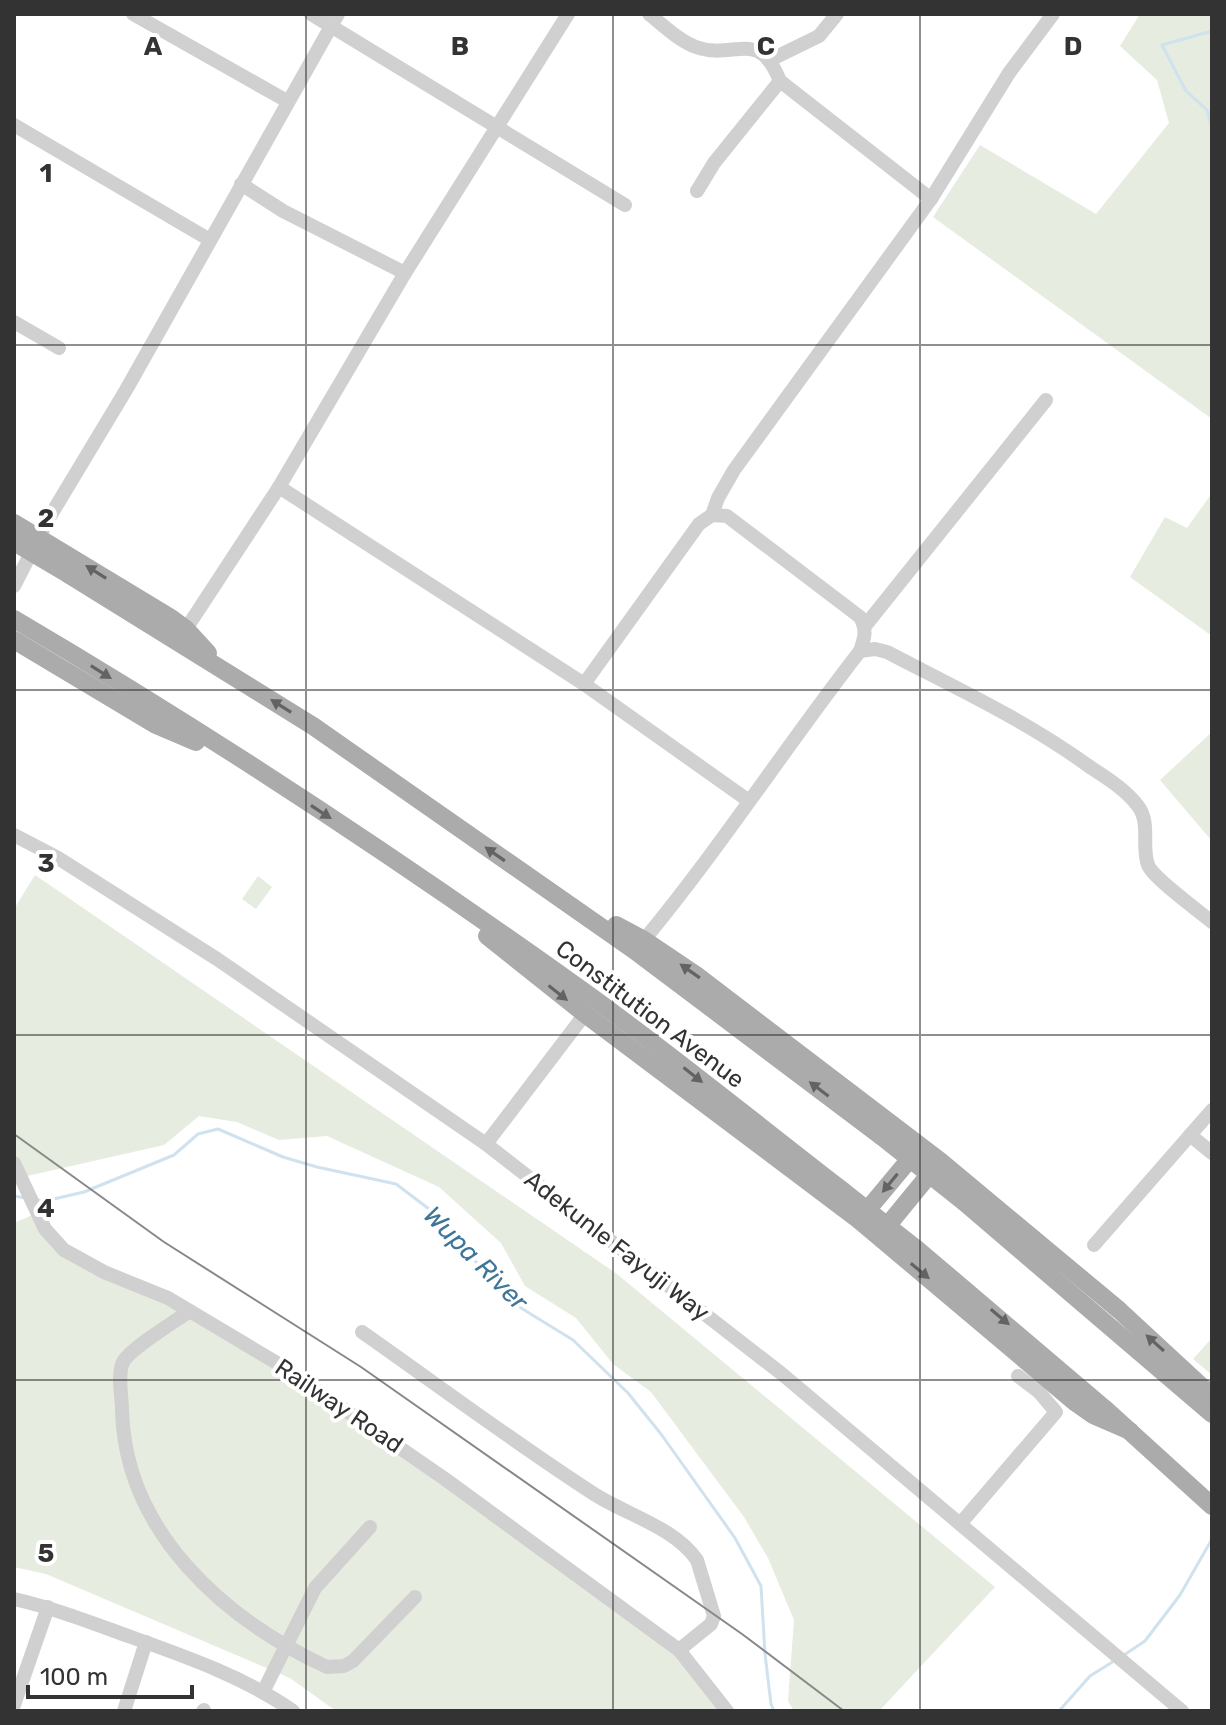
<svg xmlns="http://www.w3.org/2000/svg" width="1226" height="1725" font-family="Rubik,sans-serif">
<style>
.grass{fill:#e6ecdf}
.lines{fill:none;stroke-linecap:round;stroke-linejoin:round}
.stream{stroke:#cfe2ee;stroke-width:3}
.minor{stroke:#d0d0d0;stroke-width:14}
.major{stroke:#ababab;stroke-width:18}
.tram{stroke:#888;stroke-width:2}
.major-bridge{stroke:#ababab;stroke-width:18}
.oneway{fill:#636363}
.grid{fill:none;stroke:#333;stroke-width:2;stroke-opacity:0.55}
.labels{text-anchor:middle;stroke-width:8;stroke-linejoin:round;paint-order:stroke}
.street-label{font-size:24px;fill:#333;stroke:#fff}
.water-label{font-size:26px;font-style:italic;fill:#3f7597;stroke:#fff}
.grid-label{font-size:26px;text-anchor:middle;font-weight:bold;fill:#333;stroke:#fff;stroke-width:8;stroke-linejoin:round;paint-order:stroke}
</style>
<rect width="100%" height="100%" fill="#fff"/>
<!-- grass -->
<g class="grass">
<path d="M 1140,14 L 1212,14 L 1212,419 L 933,217 L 980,145 L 1096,214 L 1169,123 L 1157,80 L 1120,46 Z"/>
<path d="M 1212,493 L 1212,636 L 1130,577 L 1165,517 L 1187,528 Z"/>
<path d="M 1212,732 L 1212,841 L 1160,780 Z"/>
<path d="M 35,875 L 617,1274 L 995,1587 L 879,1711 L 794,1711 L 788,1701 L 794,1620 L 768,1558 L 744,1517 L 651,1392 L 613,1364 L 576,1318 L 525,1286 L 501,1243 L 439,1187 L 327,1136 L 279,1140 L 237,1122 L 199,1116 L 164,1145 L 14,1179 L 14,909 Z"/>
<path d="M 258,876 L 272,887 L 256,909 L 242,899 Z"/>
<path d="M 37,1213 L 45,1229 L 104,1272 L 277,1363 L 679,1650 L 727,1711 L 336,1711 L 290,1678 L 46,1574 L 14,1567 L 14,1223 Z"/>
<path d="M 1212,1338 L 1212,1375 L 1193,1359 Z"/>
</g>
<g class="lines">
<!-- stream -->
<g class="stream">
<path d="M 1212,31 L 1162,45 L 1186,91 L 1207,110 L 1212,128"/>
<path d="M 14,1196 L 26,1198"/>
<path d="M 37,1200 L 45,1201 L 84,1192 L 174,1155 L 198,1134 L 218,1129 L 283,1157 L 317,1167 L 396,1184 L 433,1212 L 489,1277 L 521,1308 L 573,1340 L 628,1393 L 661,1434 L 735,1538 L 761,1586 L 765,1654 L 771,1704 L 774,1711"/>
<path d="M 1124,1655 L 1145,1641 L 1180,1595 L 1212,1539"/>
<path d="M 1059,1711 L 1090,1676 L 1114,1661"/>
</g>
<!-- minor -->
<g class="minor">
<path d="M 133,14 L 287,101"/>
<path d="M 311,14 L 625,205"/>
<path d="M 649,14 C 663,25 679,41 696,47 C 734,61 758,26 780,81 L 931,199"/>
<path d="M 772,59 L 819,36 L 837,14"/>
<path d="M 14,125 L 210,240"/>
<path d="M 241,184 L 283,211 L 405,273 L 568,14"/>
<path d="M 697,191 L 714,163 L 780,81"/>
<path d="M 14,322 L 59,348"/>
<path d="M 279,487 L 405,273"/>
<path d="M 712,515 L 718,498 L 734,470 L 931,199 L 1009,73 L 1053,14"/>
<path d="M 14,586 L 49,518 L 126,390 L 338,14"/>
<path d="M 865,626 L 1046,400"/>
<path d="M 186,629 L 279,487 L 584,684 L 749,801"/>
<path d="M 860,651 L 875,649 L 887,652 C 956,688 1027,721 1090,767 C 1107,778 1126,790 1138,806 C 1151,823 1141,846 1148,865 C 1152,877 1200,912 1212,922"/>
<path d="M 584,684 L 699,524 L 712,515 L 727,516 L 860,617 C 867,630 865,637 860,651 C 786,746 721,847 644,940"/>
<path d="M 14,835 L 58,858 L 217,959 L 486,1144 L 782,1374 L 1182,1711"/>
<path d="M 1190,1135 L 1212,1153"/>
<path d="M 486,1144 L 585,1014"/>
<path d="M 14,1163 L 45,1229 L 64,1250 L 104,1272 L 168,1298 L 277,1363 L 445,1479 L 679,1650 L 727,1711"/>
<path d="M 1094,1245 L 1212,1110"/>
<path d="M 190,1311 C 175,1321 130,1349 123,1362 C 117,1375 122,1396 122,1410 C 125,1532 224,1619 327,1667 L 344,1666 L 353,1661 L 415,1597"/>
<path d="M 362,1332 C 439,1386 515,1443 594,1494 C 627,1515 674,1527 697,1560 L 714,1616 L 711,1624 L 679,1650"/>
<path d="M 960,1524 L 1056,1412 L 1039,1392 L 1018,1376"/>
<path d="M 14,1599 C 54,1608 92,1623 131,1637 C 187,1657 244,1677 293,1711"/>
<path d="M 263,1692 L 315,1588 L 370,1527"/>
<path d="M 14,1705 L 48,1607"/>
<path d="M 124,1711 L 146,1642"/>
<path d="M 203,1711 L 204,1710"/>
</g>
<!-- major -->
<g class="major">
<path d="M 14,523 L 171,618 L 186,629 L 208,653"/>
<path d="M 68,574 L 313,726 L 634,950 L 881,1136"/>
<path d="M 14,619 C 213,736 406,864 593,998 C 678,1060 760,1127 843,1191"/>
<path d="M 14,640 L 156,725 L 196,742"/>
<path d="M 616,925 L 644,940 L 696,975 L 940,1161 L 1119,1310 L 1212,1396"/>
<path d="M 487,936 L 585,1014 L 859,1220 L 1076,1403 L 1093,1415 L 1130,1431"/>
<path d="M 964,1202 L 1212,1414"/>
<path d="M 859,1220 L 919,1148"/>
<path d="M 879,1236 L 938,1164"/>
<path d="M 918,1250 L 1104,1408 L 1212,1506"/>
</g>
<!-- tram -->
<path class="tram" d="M 14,1134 L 164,1242 L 361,1367 L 742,1634 L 844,1711"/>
<!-- major-bridge -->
<g class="major-bridge">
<path d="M 14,542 L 68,574"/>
<path d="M 881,1136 L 964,1202"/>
<path d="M 843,1191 L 918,1250"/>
</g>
</g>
<!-- one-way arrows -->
<defs><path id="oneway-solid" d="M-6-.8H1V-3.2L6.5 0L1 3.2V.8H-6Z" transform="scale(2)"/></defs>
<g class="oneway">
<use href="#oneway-solid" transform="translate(96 572) rotate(-148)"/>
<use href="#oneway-solid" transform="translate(101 672) rotate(32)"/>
<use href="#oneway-solid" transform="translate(281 706) rotate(-148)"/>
<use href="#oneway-solid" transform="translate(321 812) rotate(33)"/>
<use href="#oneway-solid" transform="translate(495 854) rotate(-145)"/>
<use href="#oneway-solid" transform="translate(690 971) rotate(-145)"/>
<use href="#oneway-solid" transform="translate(558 993) rotate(38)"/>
<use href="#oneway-solid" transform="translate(693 1075) rotate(38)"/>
<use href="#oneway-solid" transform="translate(819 1089) rotate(-143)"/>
<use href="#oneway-solid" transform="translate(890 1183) rotate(129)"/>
<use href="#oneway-solid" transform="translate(920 1271) rotate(40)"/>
<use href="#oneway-solid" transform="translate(1000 1317) rotate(40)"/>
<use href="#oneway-solid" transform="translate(1155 1343) rotate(-138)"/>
</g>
<!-- grid -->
<path class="grid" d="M 306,14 L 306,1711M 613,14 L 613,1711M 920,14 L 920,1711M 14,345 L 1212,345M 14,690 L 1212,690M 14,1035 L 1212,1035M 14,1380 L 1212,1380"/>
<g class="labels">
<!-- street labels -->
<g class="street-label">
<text transform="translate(650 1014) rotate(37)" y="8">Constitution Avenue</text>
<text transform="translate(617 1246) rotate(38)" y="8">Adekunle Fayuji Way</text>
<text transform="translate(339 1406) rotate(34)" y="8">Railway Road</text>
</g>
<!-- water labels -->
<g class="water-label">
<text transform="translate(476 1258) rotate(45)" y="9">Wupa River</text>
</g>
</g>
<g class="grid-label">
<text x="153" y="55">A</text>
<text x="460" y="55">B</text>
<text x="766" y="55">C</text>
<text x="1073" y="55">D</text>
<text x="46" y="182">1</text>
<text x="46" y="527">2</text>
<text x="46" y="872">3</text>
<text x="46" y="1217">4</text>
<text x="46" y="1562">5</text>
</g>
<!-- border -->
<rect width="1226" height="1725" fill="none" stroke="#333333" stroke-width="32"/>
<!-- scale -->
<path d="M28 1685v12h164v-12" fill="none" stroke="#333333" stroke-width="4"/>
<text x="40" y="1685" font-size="24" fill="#333333" stroke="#ffffff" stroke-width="6" paint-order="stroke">100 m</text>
</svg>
